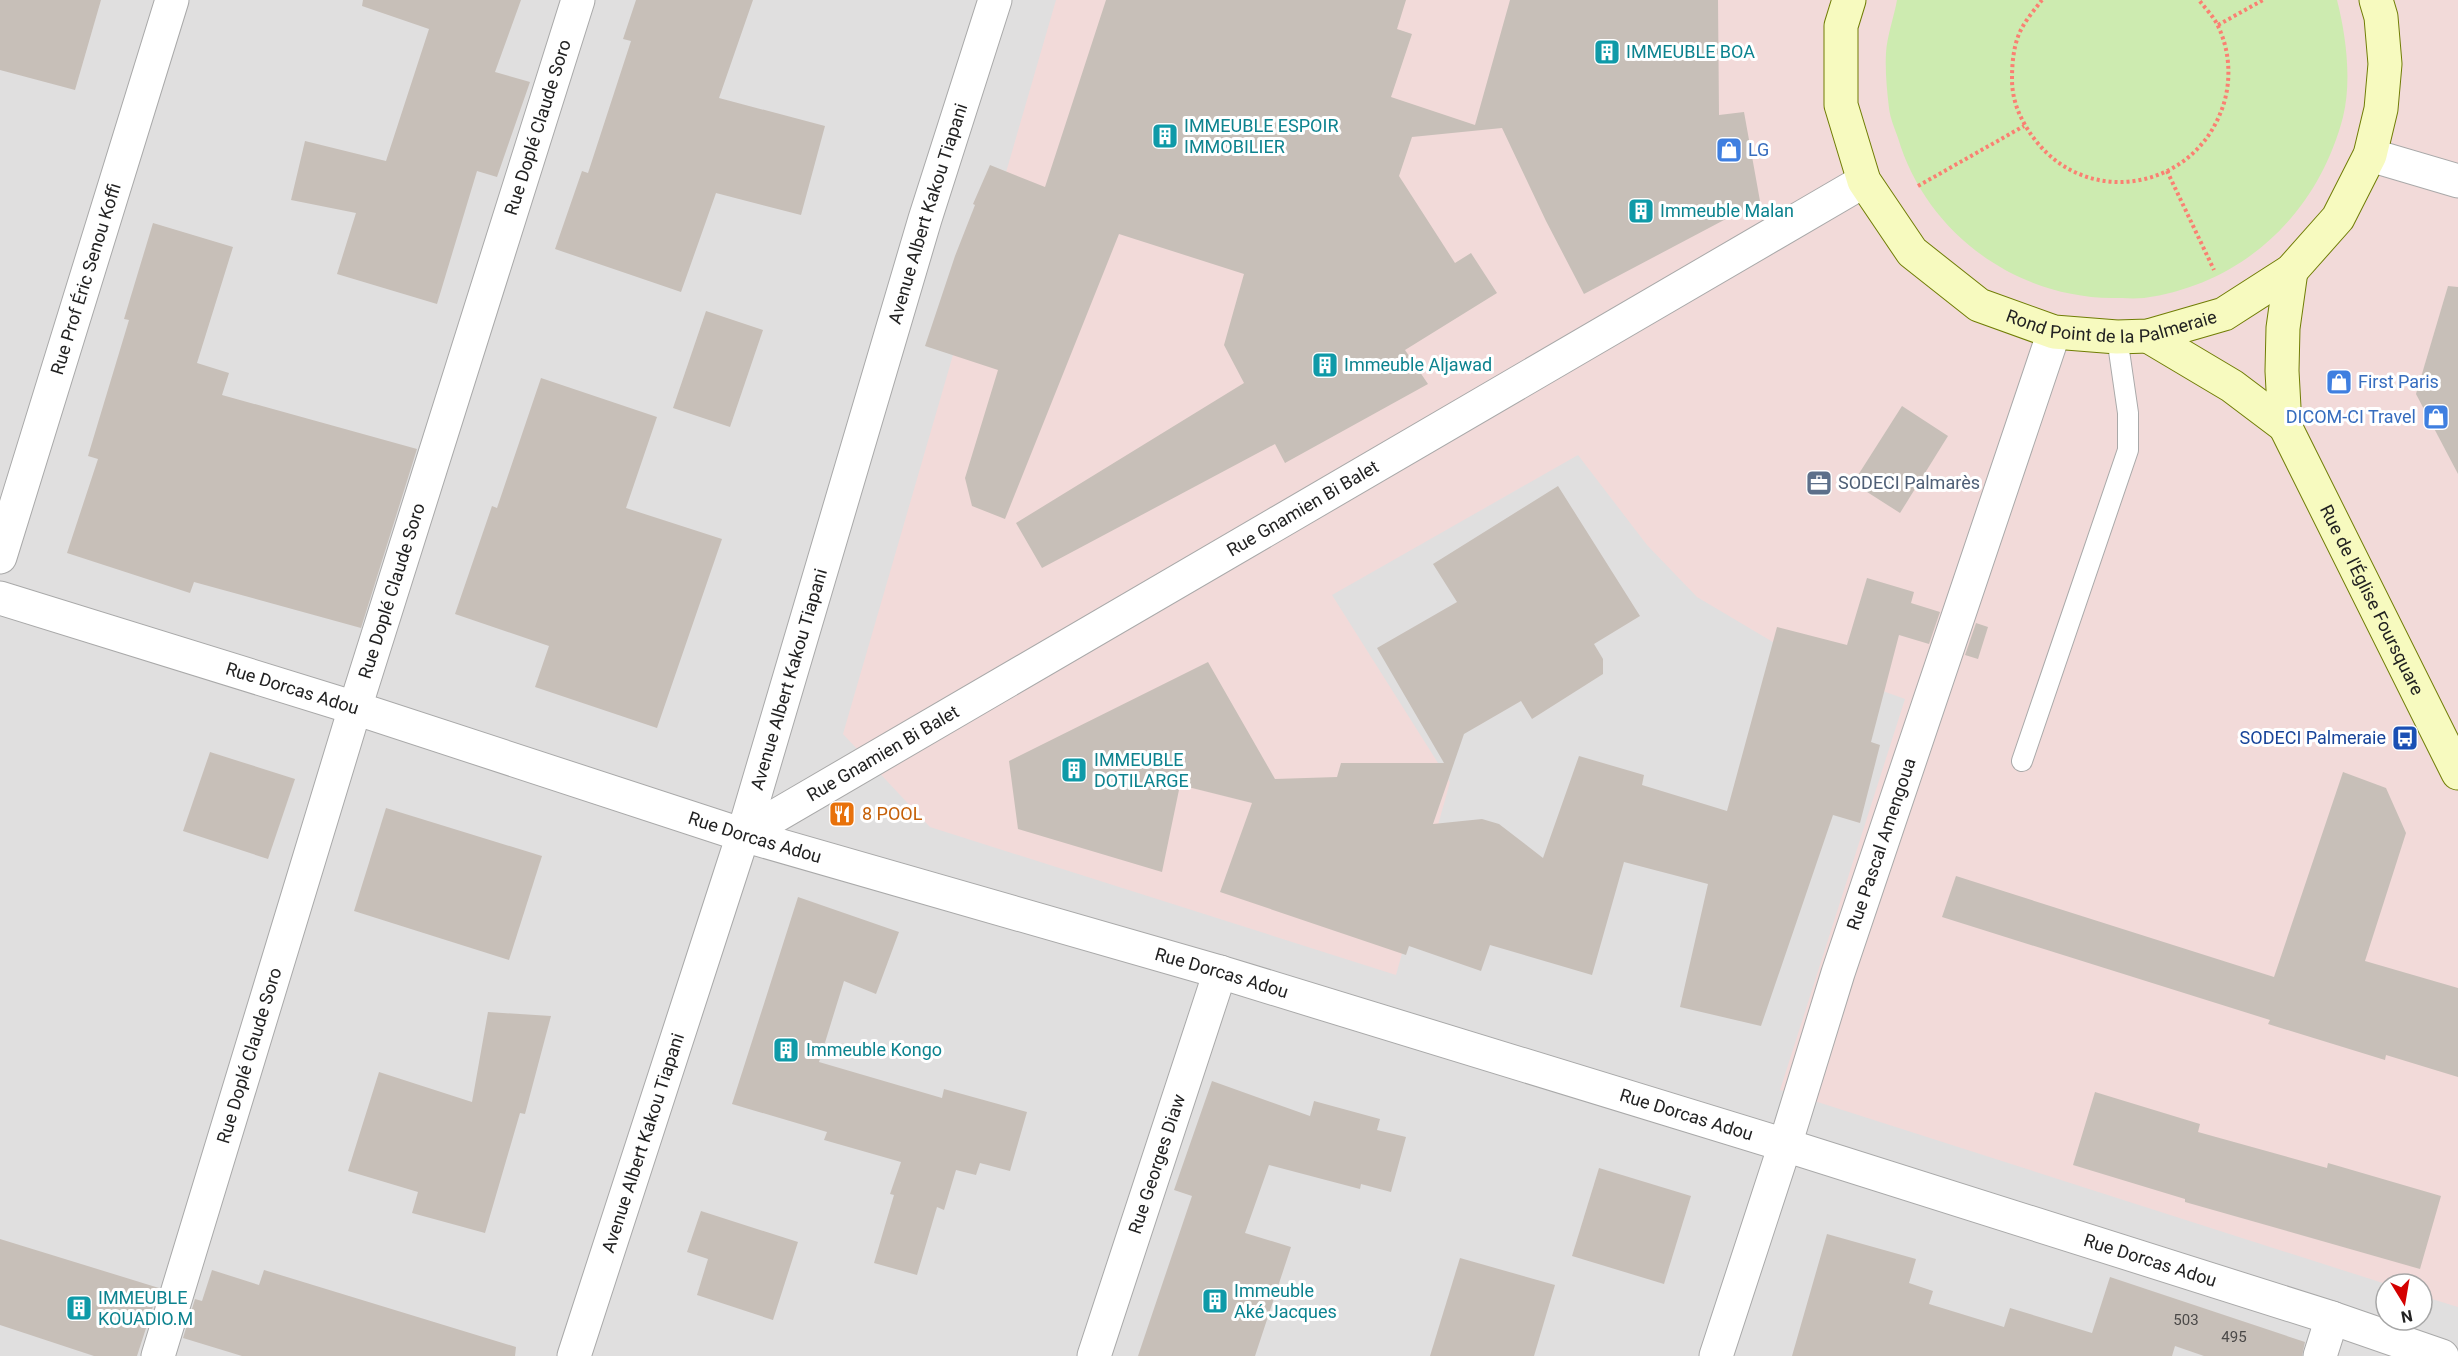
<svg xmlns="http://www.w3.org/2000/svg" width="2458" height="1356" font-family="Roboto,sans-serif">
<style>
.residential{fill:#e0dfdf;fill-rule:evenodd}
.commercial{fill:#f2dad9}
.grass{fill:#cdebb0}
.building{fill:#c7bfb8}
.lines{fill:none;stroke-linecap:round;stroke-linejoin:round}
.service-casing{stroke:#a9a9a9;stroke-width:22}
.minor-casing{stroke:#a9a9a9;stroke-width:35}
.tertiary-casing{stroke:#a9a9a9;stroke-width:35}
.secondary-casing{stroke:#707d05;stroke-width:35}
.path{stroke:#fa8072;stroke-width:4;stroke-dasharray:3 3;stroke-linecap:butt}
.service{stroke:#fff;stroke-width:20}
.minor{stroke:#fff;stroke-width:33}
.tertiary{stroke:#fff;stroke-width:33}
.secondary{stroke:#f7fabf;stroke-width:33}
.labels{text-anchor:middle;stroke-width:6;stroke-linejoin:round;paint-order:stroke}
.number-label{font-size:15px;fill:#4b4948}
.culture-label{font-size:18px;fill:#0d838f;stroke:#fff;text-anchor:start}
.street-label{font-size:18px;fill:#222;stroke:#fff}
.shop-label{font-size:18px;fill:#366cbe;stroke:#fff;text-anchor:start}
.service-label{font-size:18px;fill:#4e5e75;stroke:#fff;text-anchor:start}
.transit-label{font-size:18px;fill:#164399;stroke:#fff;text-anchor:end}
.food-label{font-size:18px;fill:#c56008;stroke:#fff;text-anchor:start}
</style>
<rect width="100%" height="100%" fill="#f2efe9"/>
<!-- residential -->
<path class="residential" d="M 0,0 L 2458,0 L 2458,1356 L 0,1356 ZM 2386,1284 L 2422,1284 L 2422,1320 L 2386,1320 Z"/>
<!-- commercial -->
<path class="commercial" d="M 1056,0 L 2458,0 L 2458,1307 L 2422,1296 L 2422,1284 L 2386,1284 L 1780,1090 L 1905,699 L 1813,666 L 1697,597 L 1647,545 L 1578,455 L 1332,595 L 1450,782 L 1396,975 L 930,827 L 843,734 Z"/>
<!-- grass -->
<path class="grass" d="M 1897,0 L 2337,0 C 2346,35 2352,81 2343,117 C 2318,213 2244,284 2144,298 C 2133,299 2122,298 2112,298 C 2014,297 1926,232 1898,138 C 1895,129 1890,118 1889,108 C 1887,91 1885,71 1886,53 C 1887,36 1894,17 1897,0 Z"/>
<!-- building -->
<g class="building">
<path d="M 0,0 L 101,0 L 75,90 L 0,70 Z"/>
<path d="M 363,0 L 521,0 L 495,72 L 530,82 L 497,177 L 477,171 L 437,304 L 337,274 L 356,213 L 291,200 L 305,141 L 386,161 L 429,29 L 362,6 Z"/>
<path d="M 636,0 L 753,0 L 719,98 L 825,126 L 801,215 L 716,193 L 681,292 L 555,249 L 582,171 L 588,173 L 631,41 L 623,39 Z"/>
<path d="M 1106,0 L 1406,0 L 1397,29 L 1412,34 L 1391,97 L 1475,125 L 1510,0 L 1718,0 L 1719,115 L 1744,112 L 1760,201 L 1584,294 L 1546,221 L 1502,128 L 1412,137 L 1399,176 L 1455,263 L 1471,253 L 1497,293 L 1405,350 L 1428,384 L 1285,463 L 1275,444 L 1042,568 L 1016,523 L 1244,383 L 1224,345 L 1244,274 L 1119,234 L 1005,519 L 972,506 L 965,478 L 998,370 L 925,346 L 955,256 L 975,205 L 973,204 L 990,165 L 1045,187 Z"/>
<path d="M 153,223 L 233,247 L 197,363 L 229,373 L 222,395 L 417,449 L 361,628 L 194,582 L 190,593 L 67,553 L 98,459 L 88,456 L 129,320 L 124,319 Z"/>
<path d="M 2448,286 L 2458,287 L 2458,474 L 2416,394 Z"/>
<path d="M 706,311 L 763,330 L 730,427 L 673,408 Z"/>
<path d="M 541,378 L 657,417 L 626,508 L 722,539 L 657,728 L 535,687 L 549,646 L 455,614 L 492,506 L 497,508 Z"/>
<path d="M 1902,406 L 1948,436 L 1900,513 L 1853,483 Z"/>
<path d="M 1558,486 L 1640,616 L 1594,644 L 1603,659 L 1603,674 L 1532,719 L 1521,701 L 1464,734 L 1433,824 L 1482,819 L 1499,824 L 1543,858 L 1579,756 L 1644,775 L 1642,785 L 1727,811 L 1777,627 L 1847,645 L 1867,578 L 1914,592 L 1911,603 L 1940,612 L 1929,644 L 1899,635 L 1871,742 L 1880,745 L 1860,823 L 1833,815 L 1761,1026 L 1680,1007 L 1708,884 L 1624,862 L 1592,975 L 1490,945 L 1481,971 L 1409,946 L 1406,955 L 1220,892 L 1252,803 L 1180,785 L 1162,872 L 1018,829 L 1009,761 L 1208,662 L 1275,779 L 1337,777 L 1341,763 L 1444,763 L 1377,648 L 1457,602 L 1433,564 Z"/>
<path d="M 1976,623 L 1988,627 L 1978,659 L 1965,655 Z"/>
<path d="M 210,752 L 295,779 L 268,859 L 183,831 Z"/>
<path d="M 2343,772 L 2386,788 L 2406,833 L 2365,961 L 2458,988 L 2458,1077 L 2386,1055 L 2385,1060 L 2268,1024 L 2270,1020 L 1942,917 L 1956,876 L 2274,977 Z"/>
<path d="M 386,808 L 542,856 L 509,960 L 354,911 Z"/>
<path d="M 798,897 L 899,932 L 876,994 L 844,981 L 819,1062 L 942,1098 L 944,1089 L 1027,1112 L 1010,1171 L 980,1163 L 976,1175 L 956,1170 L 944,1210 L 937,1207 L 917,1275 L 874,1263 L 894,1195 L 890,1194 L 901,1162 L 824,1140 L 827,1132 L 732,1104 Z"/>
<path d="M 488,1012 L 551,1016 L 525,1114 L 520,1113 L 485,1233 L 412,1213 L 418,1192 L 348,1171 L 379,1072 L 472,1102 Z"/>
<path d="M 1212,1081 L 1310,1116 L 1314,1101 L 1380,1119 L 1377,1130 L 1406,1137 L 1391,1192 L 1361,1184 L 1360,1189 L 1269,1165 L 1245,1233 L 1291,1247 L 1255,1356 L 1138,1356 L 1192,1196 L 1174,1190 Z"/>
<path d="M 2095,1092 L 2200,1124 L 2198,1132 L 2327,1168 L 2328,1163 L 2441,1196 L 2420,1269 L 2185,1202 L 2185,1199 L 2073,1165 Z"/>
<path d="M 1599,1168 L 1691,1196 L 1664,1284 L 1572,1256 Z"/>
<path d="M 701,1211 L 798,1242 L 773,1320 L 697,1295 L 708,1259 L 687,1252 Z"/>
<path d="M 1827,1234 L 1916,1259 L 1909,1283 L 1933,1291 L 1929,1304 L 2004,1327 L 2010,1308 L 2092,1333 L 2110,1277 L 2305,1342 L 2302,1356 L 2204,1356 L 2175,1346 L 2172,1356 L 1792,1356 Z"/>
<path d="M 0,1239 L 159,1288 L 137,1356 L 94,1356 L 0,1325 Z"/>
<path d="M 1460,1258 L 1555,1285 L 1534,1356 L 1430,1356 Z"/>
<path d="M 212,1270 L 259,1285 L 264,1270 L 516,1347 L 515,1356 L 242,1356 L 183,1338 L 195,1299 L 202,1301 Z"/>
</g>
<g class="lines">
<defs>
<path id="service" d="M 2022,761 L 2128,450 L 2128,413 L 2117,337"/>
<g id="minor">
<path d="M 2370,155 L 2458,181"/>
<path id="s1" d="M 0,557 L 172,0"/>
<path id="s2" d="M 0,598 L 355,708 L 743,835 L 1220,972 L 1785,1145 L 2332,1318 L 2442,1356"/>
<path id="s3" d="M 743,835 L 1864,181"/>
<path id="s4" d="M 158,1356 L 355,708 L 578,0"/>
<path id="s5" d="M 1094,1356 L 1220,972"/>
<path id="s6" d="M 1716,1356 L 1785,1145 L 1838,973 L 2054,332"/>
<path d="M 2320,1356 L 2332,1318"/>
</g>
<g id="tertiary">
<path id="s7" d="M 574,1356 L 743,835 L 925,219 L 995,0"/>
</g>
<g id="secondary">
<path id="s8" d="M 1849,0 L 1841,26 L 1841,105 L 1864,181 L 1912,252 L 1979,305 L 2054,332 L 2117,337 L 2148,336 L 2224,314 L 2291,271 L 2338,218 L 2370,155 L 2381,109 L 2385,64 L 2381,17 L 2376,0"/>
<path id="s9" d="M 2291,271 L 2283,328 L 2282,371 L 2285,426 L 2458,773"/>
<path d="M 2148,336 L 2232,386 L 2285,426"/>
</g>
</defs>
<!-- service casing -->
<use href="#service" class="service-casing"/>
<!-- minor casing -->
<use href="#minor" class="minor-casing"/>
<!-- tertiary casing -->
<use href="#tertiary" class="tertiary-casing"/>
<!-- secondary casing -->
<use href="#secondary" class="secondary-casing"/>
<!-- path -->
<g class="path">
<path d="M 2042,0 C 2036,8 2028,17 2023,26 C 2014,41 2012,61 2012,79 C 2012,102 2021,122 2036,141 C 2088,207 2189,190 2220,114 C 2232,86 2231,53 2218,26 C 2214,17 2205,8 2199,0"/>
<path d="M 2218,25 L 2263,0"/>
<path d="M 2167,171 L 2214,270"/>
<path d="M 1918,186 L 2024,126"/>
</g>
<!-- service -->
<use href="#service" class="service"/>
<!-- minor -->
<use href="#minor" class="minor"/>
<!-- tertiary -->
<use href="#tertiary" class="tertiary"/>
<!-- secondary -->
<use href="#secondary" class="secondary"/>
</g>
<!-- icons -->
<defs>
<symbol id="building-square" viewBox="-11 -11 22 22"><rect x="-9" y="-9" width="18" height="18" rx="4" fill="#0f9aa8" stroke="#fff"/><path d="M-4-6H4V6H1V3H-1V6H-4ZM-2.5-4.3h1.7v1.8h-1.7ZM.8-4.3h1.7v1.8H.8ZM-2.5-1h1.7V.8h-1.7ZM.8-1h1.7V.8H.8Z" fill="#fff"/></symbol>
<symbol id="shop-square" viewBox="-11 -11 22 22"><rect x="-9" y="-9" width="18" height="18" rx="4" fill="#3f7fe0" stroke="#fff"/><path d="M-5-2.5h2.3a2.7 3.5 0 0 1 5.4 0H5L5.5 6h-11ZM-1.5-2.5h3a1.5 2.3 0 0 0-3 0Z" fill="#fff"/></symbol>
<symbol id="office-square" viewBox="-11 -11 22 22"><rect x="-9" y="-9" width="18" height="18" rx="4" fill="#5c6f8a" stroke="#fff"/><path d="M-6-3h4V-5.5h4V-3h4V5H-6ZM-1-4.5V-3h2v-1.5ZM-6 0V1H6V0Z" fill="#fff"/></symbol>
<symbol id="bus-square" viewBox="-11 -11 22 22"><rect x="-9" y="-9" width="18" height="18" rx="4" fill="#1a4fb4" stroke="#fff"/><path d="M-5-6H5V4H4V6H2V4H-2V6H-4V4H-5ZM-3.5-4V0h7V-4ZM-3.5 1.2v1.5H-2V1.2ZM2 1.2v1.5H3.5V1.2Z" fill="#fff"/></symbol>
<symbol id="restaurant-square" viewBox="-11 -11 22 22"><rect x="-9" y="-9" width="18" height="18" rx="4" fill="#e8710a" stroke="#fff"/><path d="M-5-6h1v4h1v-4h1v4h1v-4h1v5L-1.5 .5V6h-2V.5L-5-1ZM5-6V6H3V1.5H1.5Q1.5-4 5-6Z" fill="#fff"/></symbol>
</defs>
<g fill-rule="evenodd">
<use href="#building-square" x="1592" y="37" width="30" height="30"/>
<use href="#building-square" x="1150" y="121" width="30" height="30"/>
<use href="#shop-square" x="1714" y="135" width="30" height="30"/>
<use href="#building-square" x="1626" y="196" width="30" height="30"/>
<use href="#building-square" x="1310" y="350" width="30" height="30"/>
<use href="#shop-square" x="2324" y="367" width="30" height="30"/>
<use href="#shop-square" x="2421" y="402" width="30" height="30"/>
<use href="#office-square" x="1804" y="468" width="30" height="30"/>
<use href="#bus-square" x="2390" y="723" width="30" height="30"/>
<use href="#building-square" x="1059" y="755" width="30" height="30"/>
<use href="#restaurant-square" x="827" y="799" width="30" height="30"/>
<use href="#building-square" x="771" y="1035" width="30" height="30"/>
<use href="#building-square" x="1200" y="1286" width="30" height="30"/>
<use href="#building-square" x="64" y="1293" width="30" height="30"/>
</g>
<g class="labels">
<!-- number labels -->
<g class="number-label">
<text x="2186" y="1325">503</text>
<text x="2234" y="1342">495</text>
</g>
<!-- culture labels -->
<g class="culture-label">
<text x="1626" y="58">IMMEUBLE BOA</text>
<text x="1184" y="132">IMMEUBLE ESPOIR<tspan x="1184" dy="21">IMMOBILIER</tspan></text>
<text x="1660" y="217">Immeuble Malan</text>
<text x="1344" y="371">Immeuble Aljawad</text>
<text x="1094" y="766">IMMEUBLE<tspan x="1094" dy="21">DOTILARGE</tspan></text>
<text x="806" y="1056">Immeuble Kongo</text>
<text x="1234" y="1297">Immeuble<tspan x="1234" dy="21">Aké Jacques</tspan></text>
<text x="98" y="1304">IMMEUBLE<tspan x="98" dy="21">KOUADIO.M</tspan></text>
</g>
<!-- street labels -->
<g class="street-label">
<text dy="6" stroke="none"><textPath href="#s4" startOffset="1286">Rue Doplé Claude Soro</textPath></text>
<text dy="6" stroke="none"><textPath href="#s7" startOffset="1196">Avenue Albert Kakou Tiapani</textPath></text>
<text dy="6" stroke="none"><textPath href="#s1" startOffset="291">Rue Prof Éric Senou Koffi</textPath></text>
<text dy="6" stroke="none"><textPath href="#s8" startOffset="494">Rond Point de la Palmeraie</textPath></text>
<text dy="6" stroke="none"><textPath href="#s3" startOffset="648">Rue Gnamien Bi Balet</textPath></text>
<text dy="6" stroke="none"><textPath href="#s4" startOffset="800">Rue Doplé Claude Soro</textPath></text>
<text dy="6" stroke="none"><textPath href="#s9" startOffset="350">Rue de l'Église Foursquare</textPath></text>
<text dy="6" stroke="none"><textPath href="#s7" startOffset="710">Avenue Albert Kakou Tiapani</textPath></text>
<text dy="6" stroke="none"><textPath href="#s2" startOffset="306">Rue Dorcas Adou</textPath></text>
<text dy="6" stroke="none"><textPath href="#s3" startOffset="162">Rue Gnamien Bi Balet</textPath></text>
<text dy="6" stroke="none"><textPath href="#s2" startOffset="792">Rue Dorcas Adou</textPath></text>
<text dy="6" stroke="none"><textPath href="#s6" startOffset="538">Rue Pascal Amengoua</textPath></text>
<text dy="6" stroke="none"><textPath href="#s2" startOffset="1278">Rue Dorcas Adou</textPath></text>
<text dy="6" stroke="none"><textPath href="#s4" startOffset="314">Rue Doplé Claude Soro</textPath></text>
<text dy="6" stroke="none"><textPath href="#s2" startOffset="1764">Rue Dorcas Adou</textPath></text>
<text dy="6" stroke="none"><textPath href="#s7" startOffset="224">Avenue Albert Kakou Tiapani</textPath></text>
<text dy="6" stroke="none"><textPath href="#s5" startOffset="202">Rue Georges Diaw</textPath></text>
<text dy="6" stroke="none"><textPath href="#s2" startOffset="2250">Rue Dorcas Adou</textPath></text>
</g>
<!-- shop labels -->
<g class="shop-label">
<text x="1748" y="156">LG</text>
<text x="2358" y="388">First Paris</text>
<text x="2416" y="423" text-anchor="end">DICOM-CI Travel</text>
</g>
<!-- service labels -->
<g class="service-label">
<text x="1838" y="489">SODECI Palmarès</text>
</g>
<!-- transit labels -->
<g class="transit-label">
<text x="2386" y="744">SODECI Palmeraie</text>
</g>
<!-- food labels -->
<g class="food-label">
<text x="862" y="820">8 POOL</text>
</g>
</g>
<!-- north arrow -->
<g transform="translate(2404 1302) rotate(169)"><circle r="28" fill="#ffffff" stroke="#a7a7a7" stroke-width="1.5"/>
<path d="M0-4.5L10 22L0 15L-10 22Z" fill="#d40000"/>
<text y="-9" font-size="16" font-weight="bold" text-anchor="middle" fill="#222222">N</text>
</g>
</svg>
